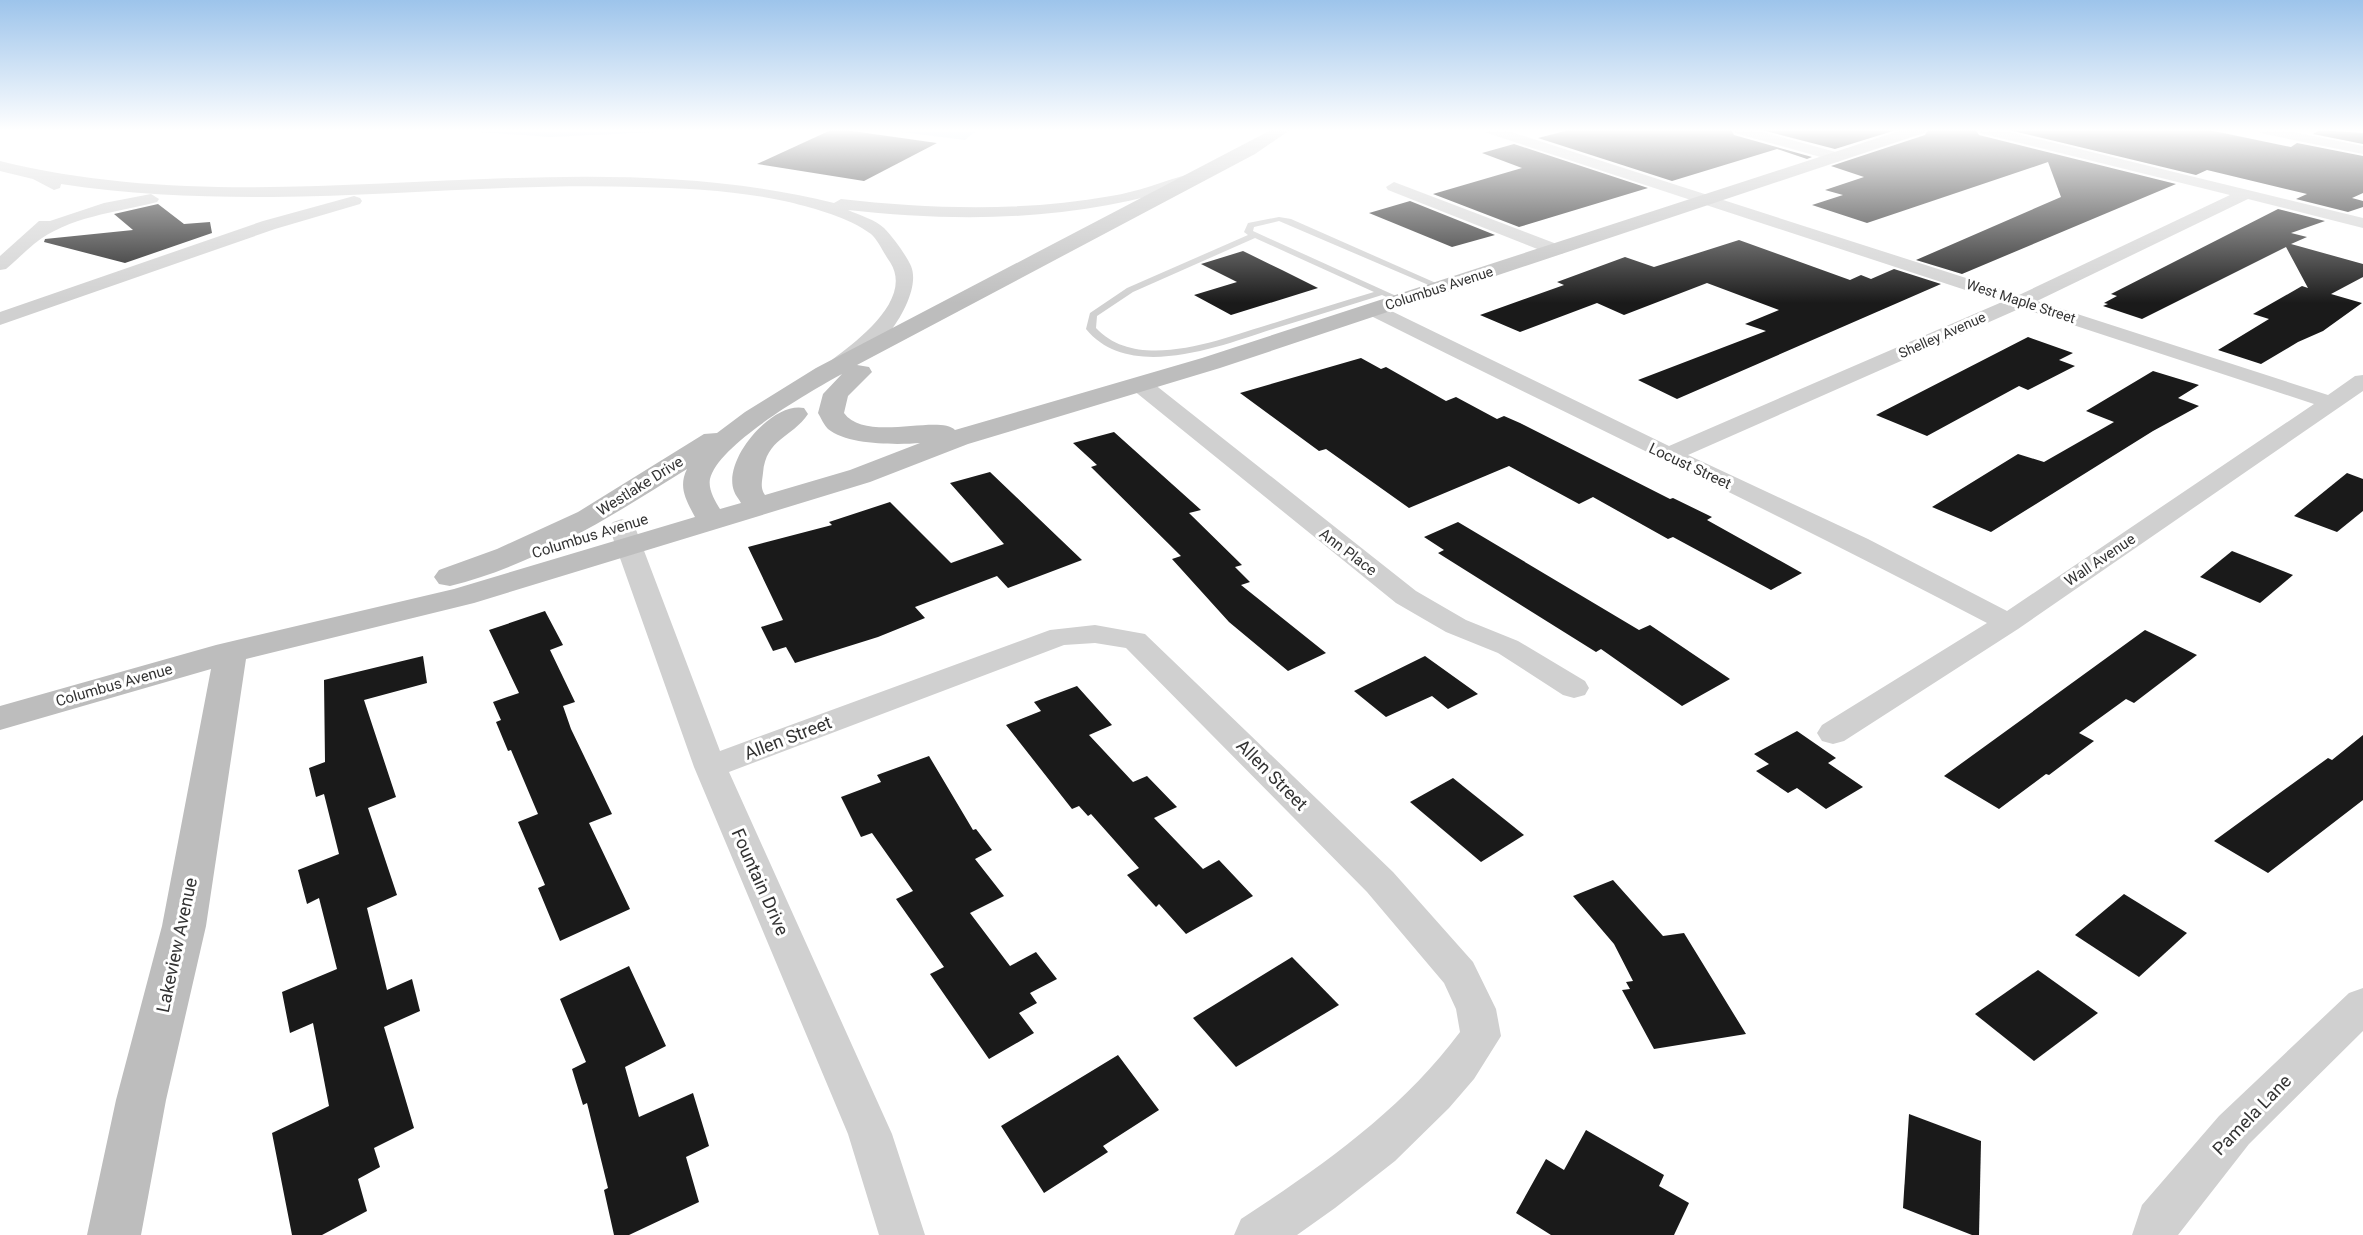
<svg xmlns="http://www.w3.org/2000/svg" width="2363" height="1235" font-family="Roboto,sans-serif">
<style>
.water{fill:#ccddf0}
.building{fill:#1a1a1a}
.lines{fill:none;stroke-linecap:round;stroke-linejoin:round}
.lane{fill:#d0d0d0;fill-rule:evenodd}
.street{fill:#d0d0d0;fill-rule:evenodd}
.secondary{fill:#bdbdbd;fill-rule:evenodd}
.labels{text-anchor:middle;stroke-width:6;stroke-linejoin:round;paint-order:stroke}
.far-street-label{font-size:14px;fill:#333;stroke:#fff}
.street-label{font-size:15px;fill:#333;stroke:#fff}
.near-street-label{font-size:18px;fill:#333;stroke:#fff}
</style>
<rect width="100%" height="100%" fill="#fff"/>
<!-- water -->
<g class="water">
<path d="M 449,130 L 700,130 L 550,137 Z"/>
<path d="M 885,130 L 977,130 L 965,140 Z"/>
</g>
<!-- building -->
<g class="building">
<path d="M 831,130 L 845,130 L 937,143 L 864,181 L 757,164 Z"/>
<path d="M 1569,130 L 1731,130 L 1734,135 L 1812,157 L 1807,159 L 1777,149 L 1672,181 L 1538,138 Z"/>
<path d="M 1762,130 L 1896,130 L 1835,149 Z"/>
<path d="M 1928,130 L 1976,130 L 1979,135 L 2176,184 L 1962,274 L 1916,260 L 2061,197 L 2048,162 L 1867,223 L 1812,205 L 1843,195 L 1825,190 L 1864,177 L 1831,166 L 1925,135 Z"/>
<path d="M 2009,130 L 2209,130 L 2291,147 L 2297,143 L 2363,156 L 2363,193 L 2352,198 L 2363,201 L 2363,207 L 2348,212 L 2296,199 L 2307,194 L 2207,170 L 2196,175 Z"/>
<path d="M 2320,130 L 2363,133 L 2363,144 L 2313,134 Z"/>
<path d="M 1514,144 L 1648,188 L 1519,227 L 1433,194 L 1522,168 L 1482,153 Z"/>
<path d="M 1410,201 L 1495,235 L 1452,247 L 1369,213 Z"/>
<path d="M 158,204 L 184,224 L 210,222 L 212,233 L 125,263 L 44,242 L 45,239 L 133,230 L 114,214 Z"/>
<path d="M 2278,209 L 2325,221 L 2291,233 L 2307,237 L 2291,244 L 2363,264 L 2363,277 L 2331,294 L 2362,303 L 2323,331 L 2298,342 L 2261,364 L 2218,350 L 2269,319 L 2253,314 L 2302,286 L 2308,288 L 2286,247 L 2142,319 L 2103,306 L 2108,304 L 2104,303 L 2117,296 L 2111,294 Z"/>
<path d="M 1739,240 L 1850,280 L 1861,275 L 1871,279 L 1894,269 L 1941,284 L 1677,399 L 1638,380 L 1766,331 L 1745,324 L 1779,310 L 1707,283 L 1624,315 L 1597,303 L 1520,332 L 1480,315 L 1564,285 L 1557,282 L 1625,257 L 1654,267 Z"/>
<path d="M 1243,251 L 1282,270 L 1318,288 L 1231,315 L 1194,295 L 1237,282 L 1201,264 Z"/>
<path d="M 2028,337 L 2073,353 L 2059,360 L 2075,366 L 2028,390 L 2019,386 L 1927,436 L 1876,415 Z"/>
<path d="M 1361,358 L 1381,369 L 1386,367 L 1446,401 L 1456,397 L 1497,419 L 1504,416 L 1520,423 L 1670,499 L 1673,498 L 1712,517 L 1707,520 L 1802,573 L 1771,590 L 1673,537 L 1668,539 L 1593,497 L 1579,504 L 1509,466 L 1409,508 L 1326,449 L 1319,451 L 1240,393 Z"/>
<path d="M 2153,371 L 2199,385 L 2178,398 L 2199,406 L 2153,431 L 1991,532 L 1932,507 L 2018,454 L 2044,462 L 2114,422 L 2086,411 Z"/>
<path d="M 1114,432 L 1201,510 L 1189,513 L 1242,565 L 1235,567 L 1250,582 L 1241,585 L 1326,653 L 1288,671 L 1229,622 L 1172,559 L 1181,556 L 1091,467 L 1097,465 L 1073,443 Z"/>
<path d="M 990,472 L 1082,560 L 1008,588 L 997,576 L 915,607 L 925,618 L 878,637 L 795,663 L 786,647 L 773,651 L 761,627 L 783,620 L 748,547 L 832,525 L 829,522 L 890,502 L 951,563 L 1004,544 L 950,483 Z"/>
<path d="M 2347,473 L 2363,479 L 2363,511 L 2337,532 L 2294,516 Z"/>
<path d="M 1458,522 L 1639,630 L 1650,625 L 1730,679 L 1682,706 L 1601,649 L 1596,652 L 1438,553 L 1444,550 L 1424,537 Z"/>
<path d="M 2232,551 L 2293,575 L 2260,603 L 2200,577 Z"/>
<path d="M 545,611 L 563,645 L 550,650 L 575,702 L 563,706 L 571,729 L 612,814 L 589,823 L 630,909 L 560,941 L 538,888 L 545,885 L 518,822 L 538,814 L 511,750 L 508,751 L 496,722 L 501,720 L 493,702 L 519,693 L 489,630 Z"/>
<path d="M 2145,630 L 2197,655 L 2134,703 L 2126,699 L 2079,733 L 2094,741 L 2049,775 L 2046,774 L 1999,809 L 1944,776 Z"/>
<path d="M 423,656 L 427,683 L 364,700 L 396,797 L 368,808 L 397,895 L 367,908 L 387,990 L 412,979 L 420,1011 L 384,1027 L 414,1128 L 374,1148 L 380,1167 L 358,1179 L 367,1211 L 322,1235 L 292,1235 L 272,1133 L 329,1106 L 313,1023 L 290,1033 L 282,992 L 337,969 L 319,898 L 307,904 L 298,870 L 339,854 L 324,794 L 316,797 L 309,768 L 325,762 L 324,680 Z"/>
<path d="M 1425,656 L 1478,694 L 1448,709 L 1432,696 L 1386,717 L 1354,691 Z"/>
<path d="M 1077,686 L 1112,725 L 1089,735 L 1133,782 L 1147,776 L 1177,807 L 1154,818 L 1203,869 L 1219,860 L 1253,896 L 1186,934 L 1159,904 L 1156,907 L 1127,875 L 1139,868 L 1091,814 L 1088,816 L 1079,806 L 1072,809 L 1006,725 L 1041,711 L 1034,702 Z"/>
<path d="M 1797,731 L 1836,758 L 1828,763 L 1863,787 L 1826,809 L 1797,788 L 1788,793 L 1756,771 L 1769,764 L 1754,754 Z"/>
<path d="M 2363,735 L 2363,800 L 2268,873 L 2214,841 L 2328,758 L 2332,760 Z"/>
<path d="M 929,756 L 973,830 L 976,829 L 992,850 L 975,859 L 1004,896 L 970,913 L 1010,966 L 1036,952 L 1057,979 L 1030,993 L 1037,1003 L 1019,1013 L 1034,1033 L 989,1059 L 930,974 L 944,967 L 896,899 L 913,891 L 872,833 L 861,837 L 841,797 L 881,782 L 877,775 Z"/>
<path d="M 1453,778 L 1524,835 L 1481,862 L 1410,802 Z"/>
<path d="M 1613,880 L 1663,936 L 1684,933 L 1746,1034 L 1654,1049 L 1622,990 L 1630,989 L 1626,982 L 1633,981 L 1614,944 L 1573,896 Z"/>
<path d="M 2124,894 L 2187,933 L 2139,977 L 2075,935 Z"/>
<path d="M 1292,957 L 1339,1005 L 1236,1067 L 1193,1018 Z"/>
<path d="M 629,966 L 666,1046 L 625,1067 L 639,1117 L 693,1093 L 709,1146 L 686,1157 L 699,1202 L 629,1235 L 614,1235 L 604,1190 L 608,1188 L 587,1103 L 583,1105 L 572,1069 L 586,1062 L 560,999 Z"/>
<path d="M 2038,970 L 2098,1013 L 2034,1061 L 1975,1014 Z"/>
<path d="M 1118,1055 L 1159,1110 L 1103,1146 L 1108,1152 L 1044,1193 L 1001,1126 Z"/>
<path d="M 1909,1114 L 1981,1141 L 1979,1235 L 1972,1235 L 1903,1208 Z"/>
<path d="M 1586,1130 L 1664,1175 L 1659,1186 L 1689,1203 L 1674,1235 L 1551,1235 L 1516,1213 L 1546,1159 L 1564,1170 Z"/>
</g>
<g class="lines">
<!-- lane -->
<path class="lane" d="M 1279,217 L 1291,219 L 1445,287 L 1438,289 L 1279,221 L 1254,227 L 1253,231 L 1405,300 L 1400,303 L 1382,295 C 1347,306 1312,317 1276,328 C 1223,345 1130,383 1086,329 L 1090,313 L 1127,288 L 1248,235 L 1244,232 L 1248,223 ZM 1255,238 L 1374,292 C 1341,302 1307,312 1274,323 C 1223,338 1139,374 1096,328 L 1097,316 L 1133,292 Z"/>
<!-- street -->
<g class="street">
<path d="M 1485,130 L 1505,130 L 2019,295 L 2230,195 L 1980,133 L 1978,130 L 2001,130 L 2363,218 L 2363,228 L 2248,199 L 2037,301 L 2328,395 L 2355,376 L 2363,375 L 2363,391 L 2018,629 L 1844,741 L 1833,744 L 1822,741 L 1817,733 L 1822,725 L 1987,623 C 1782,515 1572,417 1365,313 L 1362,309 L 1372,303 L 1379,305 L 1669,446 L 2002,302 L 1487,133 ZM 2021,308 L 2314,404 L 2007,611 L 1868,539 L 1688,455 Z"/>
<path d="M 1733,130 L 1755,130 L 1843,154 L 1846,157 L 1838,162 L 1735,133 Z"/>
<path d="M 2257,130 L 2284,130 L 2363,146 L 2363,154 L 2264,134 Z"/>
<path d="M 0,161 C 274,229 560,135 834,203 L 841,199 C 930,209 1022,212 1111,196 C 1138,192 1163,181 1190,174 L 1198,179 L 1196,182 C 1084,221 964,223 848,210 C 859,215 876,220 884,228 C 893,237 906,255 911,266 C 925,299 866,376 833,367 L 829,363 L 833,359 C 857,341 914,299 890,262 C 884,254 878,240 871,234 C 848,217 816,209 789,202 C 740,191 689,188 638,187 C 516,183 394,196 271,197 C 201,197 131,195 61,184 L 60,188 L 54,190 L 33,179 L 0,171 Z"/>
<path d="M 1394,182 L 1562,246 L 1565,250 L 1562,254 L 1550,254 L 1388,190 L 1386,187 Z"/>
<path d="M 151,194 L 159,199 L 157,202 C 115,213 69,216 34,244 C 24,252 16,261 6,269 L 0,270 L 0,256 L 39,221 L 50,221 L 104,203 Z"/>
<path d="M 354,196 L 360,198 L 362,201 L 360,204 L 275,229 L 0,325 L 0,312 L 263,221 Z"/>
<path d="M 1141,378 L 1149,380 L 1416,591 L 1466,620 L 1518,641 L 1585,681 L 1589,688 L 1585,695 L 1574,698 L 1563,695 L 1498,653 L 1446,632 L 1396,603 L 1133,390 L 1130,385 L 1133,380 Z"/>
<path d="M 622,519 L 631,522 L 635,527 L 720,751 L 1050,630 L 1095,625 L 1145,634 L 1393,872 L 1473,962 L 1496,1009 L 1501,1036 L 1474,1079 L 1449,1108 L 1395,1161 L 1335,1208 L 1297,1235 L 1234,1235 L 1241,1219 C 1322,1166 1401,1111 1460,1032 L 1456,1009 L 1444,983 L 1367,892 L 1126,648 L 1095,643 L 1064,645 L 729,772 L 892,1134 L 925,1235 L 879,1235 L 848,1134 L 694,767 L 609,527 L 613,522 Z"/>
<path d="M 2363,988 L 2363,1031 L 2249,1144 L 2178,1235 L 2132,1235 L 2142,1205 L 2219,1116 L 2349,993 Z"/>
</g>
<!-- secondary -->
<path class="secondary" d="M 1271,130 L 1290,130 L 1255,154 L 857,365 L 869,367 L 872,372 L 848,396 L 844,413 C 865,443 939,414 955,430 L 1202,358 L 1902,130 L 1926,130 L 1924,133 L 1220,368 L 968,444 L 870,482 L 474,603 L 246,659 L 206,926 L 166,1100 L 141,1235 L 87,1235 L 116,1100 L 162,926 L 211,669 L 0,730 L 0,706 L 216,645 L 454,589 L 695,517 C 686,500 678,487 687,469 C 613,515 536,565 450,586 L 439,584 L 434,577 L 439,570 L 497,549 L 578,512 L 704,434 L 717,433 L 745,412 L 816,368 ZM 842,374 L 823,394 L 818,413 C 821,418 824,425 828,429 C 847,445 897,445 920,443 L 850,470 L 765,495 C 760,488 762,482 763,473 C 766,438 792,438 808,414 L 804,408 C 773,401 722,459 734,491 C 735,495 739,499 741,503 L 720,509 C 715,501 708,489 710,479 C 718,444 811,391 842,374 Z"/>
</g>
<!-- sky -->
<linearGradient id="sky" x2="0" y2="1"><stop stop-color="#9dc4eb"/><stop offset="0.43" stop-color="#fff"/><stop offset="1" stop-color="#fff" stop-opacity="0"/></linearGradient>
<rect width="2363" height="303" fill="url(#sky)"/>
<g class="labels">
<!-- far-street labels -->
<g class="far-street-label">
<text transform="translate(1439 288) rotate(-18)" y="5">Columbus Avenue</text>
<text transform="translate(2021 301) rotate(18)" y="5">West Maple Street</text>
<text transform="translate(1942 335) rotate(-24)" y="5">Shelley Avenue</text>
</g>
<!-- street labels -->
<g class="street-label">
<text transform="translate(1690 466) rotate(25)" y="5">Locust Street</text>
<text transform="translate(640 486) rotate(-32)" y="5">Westlake Drive</text>
<text transform="translate(590 536) rotate(-17)" y="5">Columbus Avenue</text>
<text transform="translate(1348 552) rotate(37)" y="5">Ann Place</text>
<text transform="translate(2100 560) rotate(-34)" y="5">Wall Avenue</text>
<text transform="translate(114 685) rotate(-16)" y="5">Columbus Avenue</text>
</g>
<!-- near-street labels -->
<g class="near-street-label">
<text transform="translate(788 738) rotate(-21)" y="6">Allen Street</text>
<text transform="translate(1272 775) rotate(45)" y="6">Allen Street</text>
<text transform="translate(760 882) rotate(66)" y="6">Fountain Drive</text>
<text transform="translate(177 945) rotate(-78)" y="6">Lakeview Avenue</text>
<text transform="translate(2252 1115) rotate(-46)" y="6">Pamela Lane</text>
</g>
</g>
</svg>
